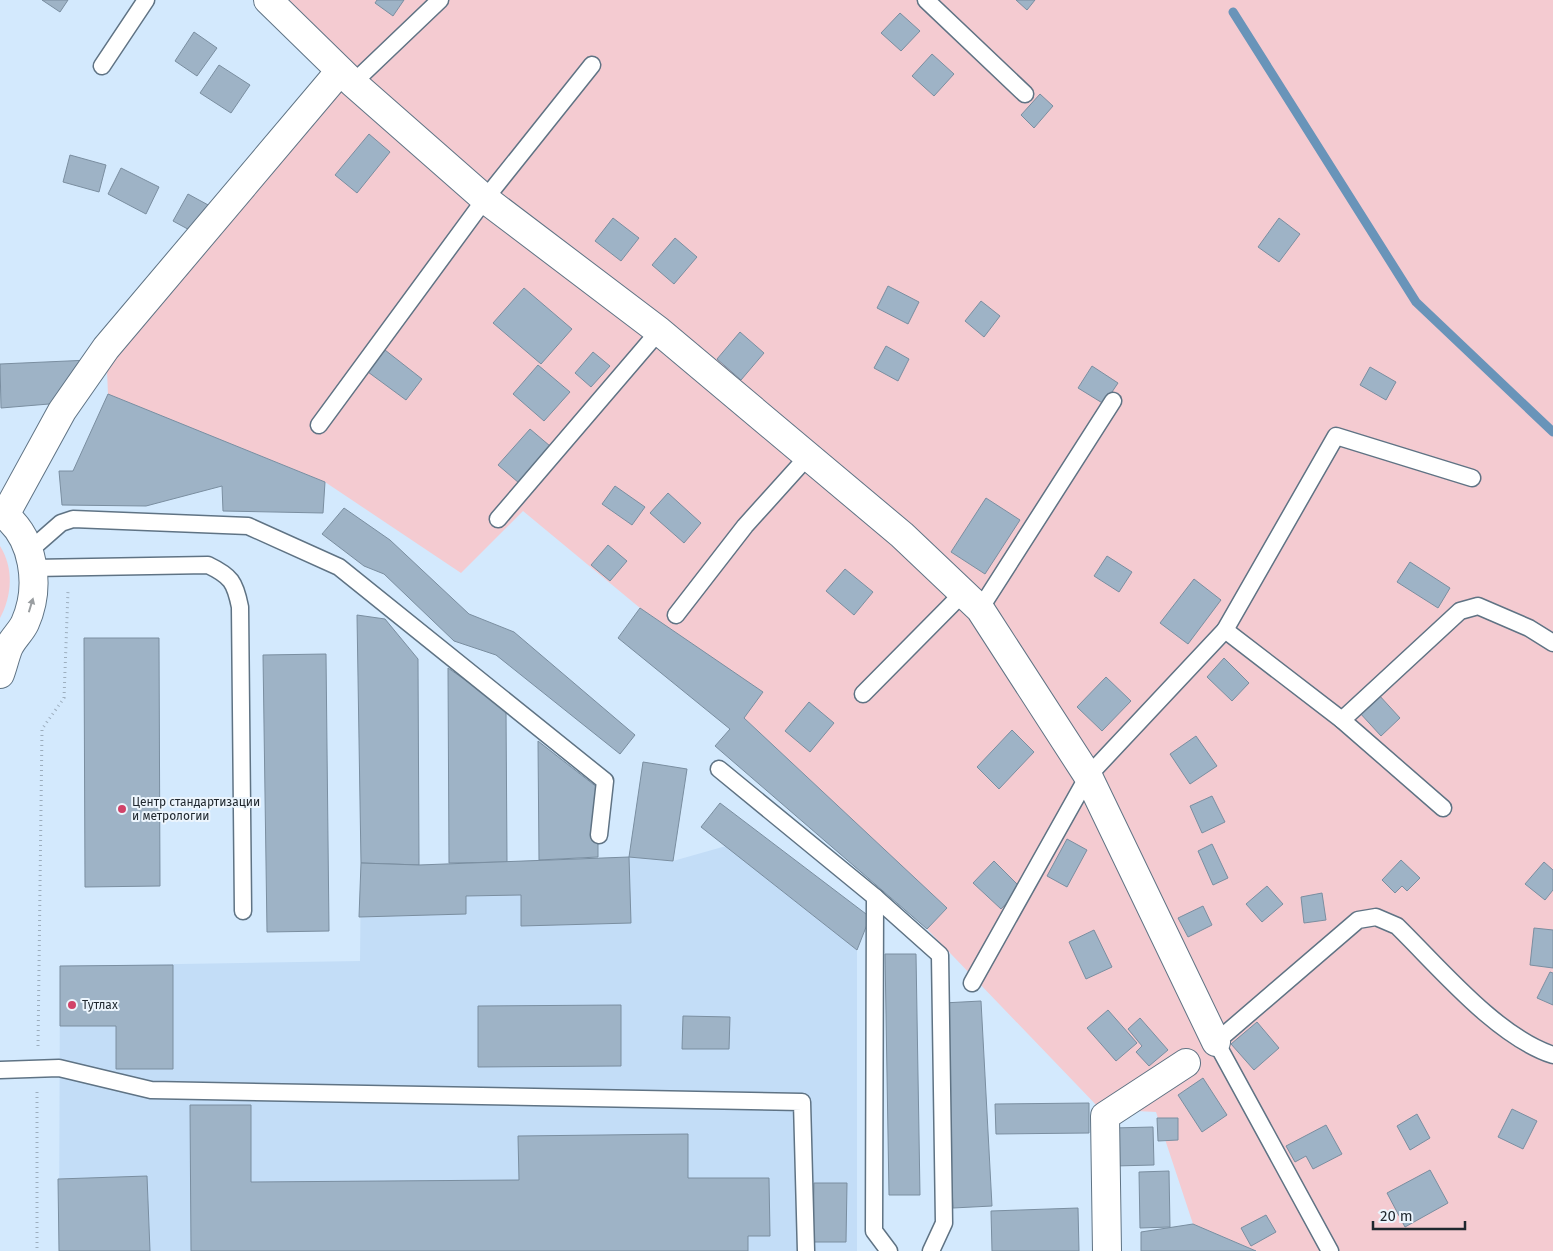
<svg xmlns="http://www.w3.org/2000/svg" width="1553" height="1251" font-family="'Fira Sans',sans-serif">
<style>
.built{fill:#c3ddf7}
.green{fill:#f4cbd1}
.lines{fill:none;stroke-linecap:round;stroke-linejoin:round}
.stream{stroke:#6994b9;stroke-width:9}
.building{fill:#9eb3c6;stroke:#7a8ea0}
.service-casing{stroke:#5f7384;stroke-width:19}
.minor-casing{stroke:#5f7384;stroke-width:30}
.path{stroke:#9daebe;stroke-width:3;stroke-dasharray:1 4;stroke-linecap:butt}
.service{stroke:#fff;stroke-width:16}
.minor{stroke:#fff;stroke-width:28}
.oneway{fill:#9a9ea1}
.poi-dot{fill:#d14369;stroke:#ecf5fd;stroke-width:2}
.labels{text-anchor:middle;stroke-width:4;stroke-linejoin:round;paint-order:stroke}
.poi-label{font-size:12px;fill:#1f272e;stroke:#ecf5fd;text-anchor:start}
</style>
<rect width="100%" height="100%" fill="#d3e9fd"/>
<!-- built -->
<path class="built" d="M 726,846 L 857,950 L 857,1251 L 59,1251 L 60,966 L 360,961 L 361,863 L 419,865 L 629,857 L 673,861 Z"/>
<!-- green -->
<g class="green">
<path d="M 268,0 L 1553,0 L 1553,1251 L 1256,1251 L 1193,1224 L 1156,1112 L 1100,1109 L 927,929 L 947,908 L 744,718 L 762,692 L 640,608 L 523,511 L 461,573 L 325,482 L 108,394 L 106,348 L 340,71 Z"/>
<path d="M 0,546 C 14,568 12,596 0,618 Z"/>
</g>
<g class="lines">
<!-- stream -->
<path class="stream" d="M 1233,12 L 1416,302 L 1553,432"/>
</g>
<!-- building -->
<g class="building">
<path d="M 42,0 L 68,0 L 60,12 Z"/>
<path d="M 377,0 L 404,0 L 393,16 L 375,3 Z"/>
<path d="M 1016,0 L 1035,0 L 1027,10 Z"/>
<path d="M 900,13 L 920,31 L 901,51 L 881,33 Z"/>
<path d="M 194,32 L 217,48 L 197,76 L 175,61 Z"/>
<path d="M 932,54 L 954,74 L 934,96 L 912,76 Z"/>
<path d="M 219,65 L 250,85 L 231,113 L 200,93 Z"/>
<path d="M 1040,94 L 1053,106 L 1034,128 L 1021,115 Z"/>
<path d="M 369,134 L 390,152 L 357,193 L 335,175 Z"/>
<path d="M 70,155 L 106,165 L 99,192 L 63,182 Z"/>
<path d="M 121,168 L 159,187 L 146,214 L 108,194 Z"/>
<path d="M 188,194 L 210,206 L 195,233 L 173,221 Z"/>
<path d="M 613,218 L 639,238 L 621,261 L 595,241 Z"/>
<path d="M 1279,218 L 1300,234 L 1279,262 L 1258,247 Z"/>
<path d="M 675,238 L 697,257 L 674,284 L 652,265 Z"/>
<path d="M 888,286 L 919,302 L 908,324 L 877,308 Z"/>
<path d="M 524,288 L 572,329 L 541,364 L 493,323 Z"/>
<path d="M 981,301 L 1000,316 L 984,337 L 965,321 Z"/>
<path d="M 740,332 L 764,353 L 741,380 L 717,359 Z"/>
<path d="M 886,346 L 909,359 L 898,381 L 874,368 Z"/>
<path d="M 385,350 L 422,379 L 406,400 L 368,372 Z"/>
<path d="M 593,352 L 610,366 L 591,387 L 575,373 Z"/>
<path d="M 90,360 L 61,403 L 1,408 L 0,364 Z"/>
<path d="M 538,365 L 570,392 L 544,421 L 513,394 Z"/>
<path d="M 1092,366 L 1118,383 L 1104,404 L 1078,388 Z"/>
<path d="M 1370,367 L 1396,382 L 1386,400 L 1360,385 Z"/>
<path d="M 108,394 L 325,482 L 323,513 L 223,511 L 222,486 L 146,506 L 62,505 L 59,471 L 73,471 Z"/>
<path d="M 530,429 L 550,446 L 519,483 L 498,465 Z"/>
<path d="M 615,486 L 645,507 L 632,525 L 602,504 Z"/>
<path d="M 668,493 L 701,523 L 684,543 L 650,513 Z"/>
<path d="M 986,498 L 1020,520 L 985,574 L 951,552 Z"/>
<path d="M 344,508 L 390,540 L 469,614 L 514,632 L 635,735 L 620,754 L 496,655 L 454,641 L 384,574 L 364,566 L 322,534 Z"/>
<path d="M 608,545 L 627,561 L 610,581 L 591,565 Z"/>
<path d="M 1107,556 L 1132,572 L 1119,592 L 1094,576 Z"/>
<path d="M 1410,562 L 1450,588 L 1438,608 L 1397,582 Z"/>
<path d="M 845,569 L 873,592 L 854,615 L 826,591 Z"/>
<path d="M 1194,579 L 1221,600 L 1188,644 L 1160,623 Z"/>
<path d="M 640,608 L 763,692 L 744,718 L 947,908 L 927,929 L 715,746 L 730,729 L 618,638 Z"/>
<path d="M 357,615 L 385,619 L 418,659 L 419,865 L 361,863 Z"/>
<path d="M 84,638 L 159,638 L 160,886 L 85,887 Z"/>
<path d="M 326,654 L 329,931 L 267,932 L 263,655 Z"/>
<path d="M 1224,658 L 1249,683 L 1232,701 L 1207,677 Z"/>
<path d="M 448,668 L 506,708 L 507,862 L 449,863 Z"/>
<path d="M 1106,677 L 1131,701 L 1102,731 L 1077,707 Z"/>
<path d="M 1378,694 L 1400,718 L 1381,736 L 1359,712 Z"/>
<path d="M 809,702 L 834,723 L 810,752 L 785,731 Z"/>
<path d="M 1012,730 L 1034,752 L 999,789 L 977,767 Z"/>
<path d="M 1196,736 L 1217,766 L 1190,784 L 1170,754 Z"/>
<path d="M 538,741 L 598,788 L 598,857 L 539,860 Z"/>
<path d="M 643,762 L 687,769 L 673,861 L 629,857 Z"/>
<path d="M 1212,796 L 1225,822 L 1202,833 L 1190,806 Z"/>
<path d="M 720,803 L 870,917 L 857,950 L 701,827 Z"/>
<path d="M 1067,839 L 1087,850 L 1067,887 L 1047,876 Z"/>
<path d="M 1212,844 L 1228,878 L 1213,885 L 1198,851 Z"/>
<path d="M 629,857 L 631,923 L 521,926 L 521,895 L 466,896 L 466,914 L 359,917 L 361,863 L 419,865 Z"/>
<path d="M 1401,860 L 1420,878 L 1407,891 L 1402,886 L 1395,893 L 1382,880 Z"/>
<path d="M 994,861 L 1021,888 L 1001,909 L 973,883 Z"/>
<path d="M 1544,862 L 1553,870 L 1553,890 L 1545,900 L 1525,884 Z"/>
<path d="M 1267,886 L 1283,904 L 1262,922 L 1246,904 Z"/>
<path d="M 1322,893 L 1326,920 L 1304,923 L 1301,897 Z"/>
<path d="M 1203,906 L 1212,925 L 1188,937 L 1178,918 Z"/>
<path d="M 1534,928 L 1553,930 L 1553,968 L 1530,965 Z"/>
<path d="M 1094,930 L 1112,967 L 1086,979 L 1069,942 Z"/>
<path d="M 885,954 L 916,954 L 920,1195 L 889,1195 Z"/>
<path d="M 173,965 L 173,1069 L 116,1069 L 116,1026 L 60,1026 L 60,966 Z"/>
<path d="M 1550,972 L 1553,973 L 1553,1005 L 1537,998 Z"/>
<path d="M 981,1001 L 992,1206 L 953,1208 L 943,1003 Z"/>
<path d="M 621,1005 L 621,1066 L 478,1067 L 478,1006 Z"/>
<path d="M 1108,1010 L 1137,1043 L 1116,1061 L 1087,1028 Z"/>
<path d="M 683,1016 L 730,1017 L 729,1049 L 682,1049 Z"/>
<path d="M 1140,1018 L 1168,1050 L 1149,1066 L 1136,1052 L 1142,1046 L 1128,1029 Z"/>
<path d="M 1257,1022 L 1279,1048 L 1254,1070 L 1231,1044 Z"/>
<path d="M 1203,1078 L 1227,1115 L 1202,1132 L 1178,1095 Z"/>
<path d="M 1089,1103 L 1089,1133 L 996,1134 L 995,1104 Z"/>
<path d="M 190,1105 L 251,1105 L 251,1182 L 519,1180 L 518,1136 L 688,1134 L 688,1178 L 769,1178 L 770,1236 L 748,1236 L 748,1251 L 191,1251 Z"/>
<path d="M 1512,1109 L 1537,1121 L 1523,1149 L 1498,1137 Z"/>
<path d="M 1417,1114 L 1430,1138 L 1410,1150 L 1397,1126 Z"/>
<path d="M 1157,1118 L 1178,1118 L 1178,1140 L 1158,1141 Z"/>
<path d="M 1326,1125 L 1342,1154 L 1313,1169 L 1306,1156 L 1295,1162 L 1286,1146 Z"/>
<path d="M 1153,1127 L 1154,1165 L 1114,1166 L 1113,1128 Z"/>
<path d="M 1430,1170 L 1448,1203 L 1405,1227 L 1387,1193 Z"/>
<path d="M 1169,1171 L 1170,1227 L 1140,1228 L 1139,1172 Z"/>
<path d="M 147,1176 L 150,1251 L 59,1251 L 58,1179 Z"/>
<path d="M 814,1183 L 847,1183 L 846,1242 L 813,1242 Z"/>
<path d="M 1078,1208 L 1079,1251 L 992,1251 L 991,1211 Z"/>
<path d="M 1266,1215 L 1276,1232 L 1251,1246 L 1241,1228 Z"/>
<path d="M 1193,1224 L 1256,1251 L 1141,1251 L 1141,1232 Z"/>
</g>
<g class="lines">
<defs>
<g id="service">
<path d="M 926,0 L 1025,94"/>
<path d="M 102,66 L 146,0"/>
<path d="M 353,83 L 440,0"/>
<path d="M 319,425 L 485,199 L 592,65"/>
<path d="M 498,519 L 659,331"/>
<path d="M 29,551 L 61,523 L 73,519 L 248,526 L 339,567 L 605,781 L 599,835"/>
<path d="M 33,568 L 208,565 C 231,576 235,582 240,607 L 243,911"/>
<path d="M 980,609 L 1113,401"/>
<path d="M 676,615 L 745,526 L 809,455"/>
<path d="M 1225,630 L 1342,720 L 1443,808"/>
<path d="M 863,694 L 964,592"/>
<path d="M 1342,720 L 1460,611 L 1478,606 L 1529,628 L 1553,643"/>
<path d="M 719,769 L 875,897 L 874,1231 L 889,1251"/>
<path d="M 875,897 L 940,955 L 944,1223 L 931,1251"/>
<path d="M 972,983 L 1088,776 L 1225,630 L 1336,436 L 1472,478"/>
<path d="M 0,1070 L 59,1068 L 151,1090 L 802,1102 L 806,1251"/>
<path d="M 1330,1251 L 1216,1042 L 1358,920 L 1376,917 L 1397,926 C 1439,967 1497,1037 1553,1055"/>
</g>
<g id="minor">
<path d="M 268,0 L 353,83 L 485,199 L 659,331 L 902,535 L 980,609 L 1088,776 L 1216,1042"/>
<path d="M 0,512 C 35,535 41,587 25,623 C 21,632 12,639 8,649 C 5,657 3,666 0,674"/>
<path d="M 5,515 L 62,411 L 106,348 L 340,71"/>
<path d="M 1107,1251 L 1105,1116 L 1186,1063"/>
</g>
</defs>
<!-- service casing -->
<use href="#service" class="service-casing"/>
<!-- minor casing -->
<use href="#minor" class="minor-casing"/>
<!-- path -->
<g class="path">
<path d="M 38,1046 L 42,729 L 64,698 L 68,591"/>
<path d="M 37,1092 L 37,1251"/>
</g>
<!-- service -->
<use href="#service" class="service"/>
<!-- minor -->
<use href="#minor" class="minor"/>
</g>
<!-- one-way arrows -->
<defs><path id="oneway-solid" d="M-6-.8H1V-3.2L6.5 0L1 3.2V.8H-6Z" transform="scale(1.25)"/></defs>
<use class="oneway" href="#oneway-solid" transform="translate(31 605) rotate(-73)"/>
<!-- markers -->
<g class="poi-dot">
<circle cx="122" cy="809" r="5"/>
<circle cx="72" cy="1005" r="5"/>
</g>
<g class="labels">
<!-- poi labels -->
<g class="poi-label">
<text x="132" y="806">Центр стандартизации<tspan x="132" dy="14">и метрологии</tspan></text>
<text x="82" y="1009">Тутлах</text>
</g>
</g>
<!-- scale -->
<path d="M1373 1221v8h92v-8" fill="none" stroke="#1f272e" stroke-width="2.5"/>
<text x="1380" y="1221" font-size="15" fill="#1f272e" stroke="#ecf5fd" stroke-width="4" paint-order="stroke">20 m</text>
</svg>
